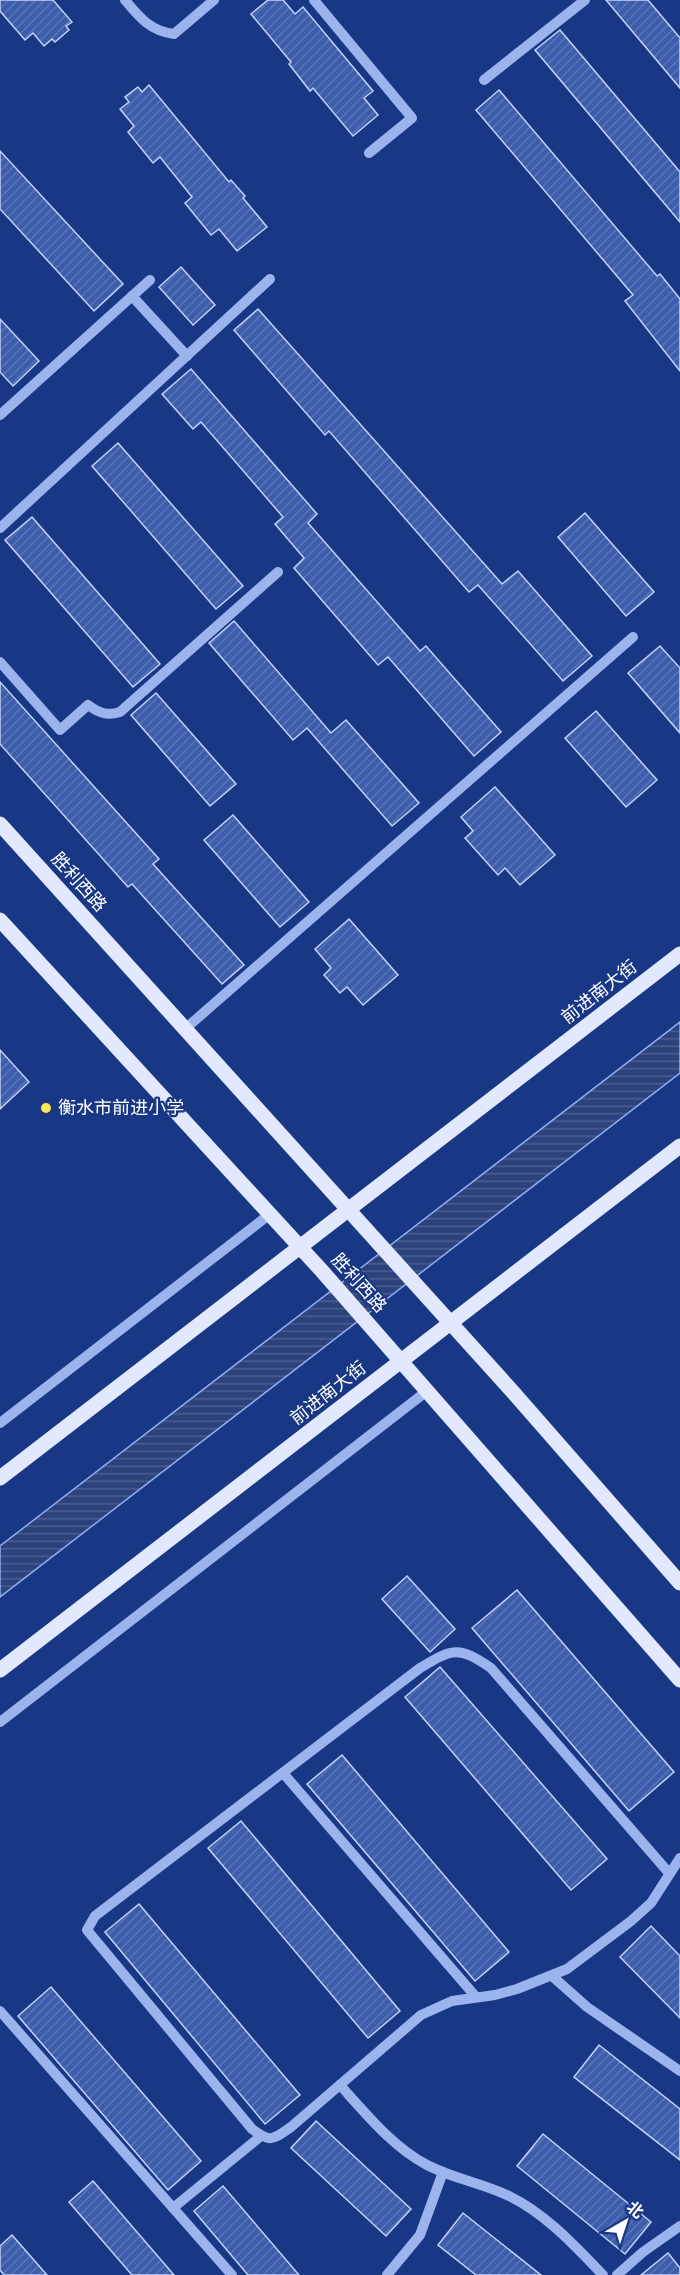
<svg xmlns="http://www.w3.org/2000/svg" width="680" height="2275" font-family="Mulish,'Noto Sans SC',sans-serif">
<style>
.water{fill:url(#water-rules);stroke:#8fadef;stroke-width:1.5}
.building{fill:url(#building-hatch);stroke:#c2d2f9;stroke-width:1.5}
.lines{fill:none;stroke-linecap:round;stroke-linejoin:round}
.minor{stroke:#9cb4ed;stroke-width:10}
.major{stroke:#e2e9ff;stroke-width:15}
.poi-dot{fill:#ffe858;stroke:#183785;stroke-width:2}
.labels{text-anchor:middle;stroke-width:4.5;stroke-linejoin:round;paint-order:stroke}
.street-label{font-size:18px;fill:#fff;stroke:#183785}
.poi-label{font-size:18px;fill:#fff;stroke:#183785;text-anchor:start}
</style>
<defs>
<pattern id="water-rules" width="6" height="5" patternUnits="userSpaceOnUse" patternTransform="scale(1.5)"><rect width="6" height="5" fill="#2b427c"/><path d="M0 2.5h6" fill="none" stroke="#4b5e90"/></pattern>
<pattern id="building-hatch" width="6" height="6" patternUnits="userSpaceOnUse" patternTransform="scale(1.5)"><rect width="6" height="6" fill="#3c5dac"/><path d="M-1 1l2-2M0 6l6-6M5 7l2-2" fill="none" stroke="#5975b8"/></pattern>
</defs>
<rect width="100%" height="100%" fill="#183785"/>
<!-- water -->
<path class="water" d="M 680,1022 L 680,1073 L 0,1597 L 0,1546 Z"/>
<!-- building -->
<g class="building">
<path d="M 0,0 L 53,0 L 72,22 L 66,26 L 69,30 L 55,42 L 52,39 L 44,46 L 33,33 L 25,40 L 0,11 Z"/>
<path d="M 268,0 L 283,0 L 295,14 L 303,7 L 373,91 L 364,98 L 378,115 L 353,136 L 313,88 L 310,91 L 289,64 L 291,62 L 251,14 Z"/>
<path d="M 606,0 L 648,0 L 680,38 L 680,88 Z"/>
<path d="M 560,30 L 680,172 L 680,222 L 535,50 Z"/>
<path d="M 149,85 L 229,182 L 231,180 L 245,196 L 243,198 L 267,227 L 237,251 L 219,229 L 211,235 L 185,203 L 192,197 L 160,157 L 153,163 L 128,132 L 134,126 L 120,109 L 129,102 L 125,97 L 138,87 L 142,92 Z"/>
<path d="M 499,90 L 657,276 L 660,274 L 680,299 L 680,371 L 625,301 L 633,295 L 476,110 Z"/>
<path d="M 0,151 L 123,284 L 94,311 L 0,209 Z"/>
<path d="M 181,267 L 215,305 L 193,325 L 159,287 Z"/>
<path d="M 258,309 L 502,584 L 518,571 L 592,656 L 563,681 L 478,585 L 469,592 L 329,431 L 325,435 L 234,330 Z"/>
<path d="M 0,319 L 39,361 L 13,386 L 0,372 Z"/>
<path d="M 191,369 L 317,514 L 308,523 L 420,651 L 426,646 L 501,732 L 474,756 L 388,657 L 378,665 L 294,568 L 304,558 L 275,524 L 283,517 L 201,422 L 193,429 L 162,394 Z"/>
<path d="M 118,443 L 243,586 L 216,609 L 92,466 Z"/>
<path d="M 585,513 L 654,592 L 626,616 L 558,537 Z"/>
<path d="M 32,517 L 160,664 L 133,687 L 5,540 Z"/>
<path d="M 234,621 L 331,733 L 346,720 L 419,803 L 392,826 L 307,728 L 293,740 L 209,643 Z"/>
<path d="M 660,646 L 680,668 L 680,733 L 628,673 Z"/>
<path d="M 0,682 L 159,859 L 153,864 L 244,965 L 222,984 L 132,884 L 128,887 L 0,744 Z"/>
<path d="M 156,693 L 236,784 L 210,806 L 131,715 Z"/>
<path d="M 596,711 L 657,780 L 626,807 L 565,738 Z"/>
<path d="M 495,787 L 555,855 L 520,885 L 505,868 L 498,875 L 465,838 L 473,831 L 461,817 Z"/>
<path d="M 233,815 L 309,902 L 280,927 L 204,840 Z"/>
<path d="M 349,919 L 398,975 L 363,1005 L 347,987 L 340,993 L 324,975 L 331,968 L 315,949 Z"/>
<path d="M 0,1050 L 29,1082 L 0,1109 Z"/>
<path d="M 407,1576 L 455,1629 L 430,1652 L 382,1599 Z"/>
<path d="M 517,1590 L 674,1772 L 629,1811 L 472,1628 Z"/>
<path d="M 440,1667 L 607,1859 L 571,1890 L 405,1697 Z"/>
<path d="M 342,1755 L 509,1952 L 475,1981 L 307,1784 Z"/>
<path d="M 241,1821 L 400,2011 L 368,2038 L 208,1848 Z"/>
<path d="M 139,1904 L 300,2095 L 265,2124 L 105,1932 Z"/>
<path d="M 651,1926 L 680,1956 L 680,2018 L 620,1957 Z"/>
<path d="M 51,1987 L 201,2161 L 168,2190 L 18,2016 Z"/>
<path d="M 599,2045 L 680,2109 L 680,2160 L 574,2077 Z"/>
<path d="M 316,2121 L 411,2209 L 386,2236 L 291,2148 Z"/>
<path d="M 543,2134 L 651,2222 L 625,2254 L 517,2166 Z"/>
<path d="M 93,2181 L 174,2275 L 132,2275 L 69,2202 Z"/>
<path d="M 223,2186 L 299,2275 L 248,2275 L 194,2211 Z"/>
<path d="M 463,2213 L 541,2275 L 476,2275 L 438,2245 Z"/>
<path d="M 12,2235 L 47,2275 L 4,2275 L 0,2270 L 0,2246 Z"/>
<path d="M 668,2253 L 680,2268 L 680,2275 L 641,2275 Z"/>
</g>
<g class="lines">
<!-- minor -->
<g class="minor">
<path d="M 125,0 C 139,17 150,31 174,34 L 214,0"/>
<path d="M 314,0 L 412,118 L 369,153"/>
<path d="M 484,80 L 585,0"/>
<path d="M 132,296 L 187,356"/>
<path d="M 0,415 L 150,280"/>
<path d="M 0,528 L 270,279"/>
<path d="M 0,662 L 60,730 L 88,705 C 99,713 107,716 120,712 L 278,572"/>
<path d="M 185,1029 L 633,637"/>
<path d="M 0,1423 L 270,1214"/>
<path d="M 0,1722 L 427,1391"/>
<path d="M 283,1773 L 476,1997"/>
<path d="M 669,1873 L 491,1668 C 458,1645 452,1649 420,1668 L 95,1916 L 87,1930 L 252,2129 C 271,2143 272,2140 291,2127 L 421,2015 L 452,2001 L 495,1995 L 517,1989 L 567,1969 L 631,1921 L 651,1903 L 680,1858"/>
<path d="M 552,1976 L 587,2007 L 680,2071"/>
<path d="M 0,2011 L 232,2275"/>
<path d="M 340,2085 C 366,2114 393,2147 427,2165 C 454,2179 482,2183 509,2196 C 546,2214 575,2246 603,2275"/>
<path d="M 173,2208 L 261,2136"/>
<path d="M 387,2275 L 420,2235 L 443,2172"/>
<path d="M 617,2275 L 643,2252 L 680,2226"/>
</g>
<!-- major -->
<g class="major">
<path d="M 0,824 L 512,1391 L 680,1583"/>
<path d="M 0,920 L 322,1271 L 680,1680"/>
<path d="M 0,1478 L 680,954"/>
<path d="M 0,1670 L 680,1146"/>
</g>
</g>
<!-- markers -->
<circle class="poi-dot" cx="46" cy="1108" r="6"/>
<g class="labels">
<!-- street labels -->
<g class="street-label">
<text transform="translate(79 882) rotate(48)" y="6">胜利西路</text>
<text transform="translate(599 992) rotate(-38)" y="6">前进南大街</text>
<text transform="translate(359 1283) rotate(48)" y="6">胜利西路</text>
<text transform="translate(328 1393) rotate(-38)" y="6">前进南大街</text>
</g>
<!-- poi labels -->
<g class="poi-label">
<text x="58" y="1114">衡水市前进小学</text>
</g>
</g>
<!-- north arrow -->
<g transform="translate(626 2221) rotate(39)" stroke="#183785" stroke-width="4.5" paint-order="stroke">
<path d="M0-4.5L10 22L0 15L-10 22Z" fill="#ffffff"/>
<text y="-9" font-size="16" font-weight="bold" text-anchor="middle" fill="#ffffff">北</text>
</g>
</svg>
